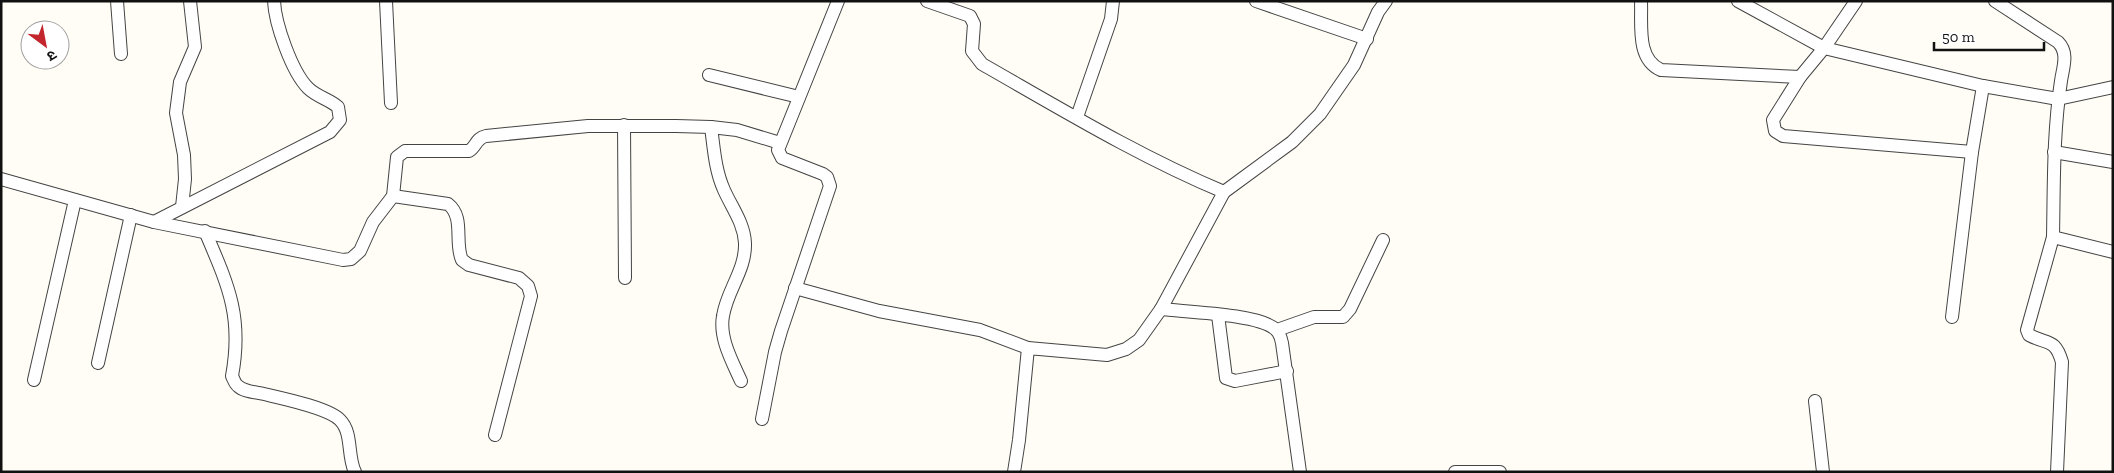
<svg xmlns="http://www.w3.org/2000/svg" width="2114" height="473" font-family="'Zilla Slab','Noto Sans Devanagari',serif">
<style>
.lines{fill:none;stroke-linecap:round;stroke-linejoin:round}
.street-casing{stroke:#444;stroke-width:14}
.street{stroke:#fff;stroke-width:12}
</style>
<rect width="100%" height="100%" fill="#fffdf5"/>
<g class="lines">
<defs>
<g id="street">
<path d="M 117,1 L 121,54"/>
<path d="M 386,1 L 391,103"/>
<path d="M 927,1 L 970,16 L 974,24 L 972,51 L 982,64 C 1061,109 1140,157 1224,192"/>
<path d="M 1256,1 L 1367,39"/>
<path d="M 1641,1 C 1642,25 1636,59 1661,70 L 1800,77"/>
<path d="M 1738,1 L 1824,48 L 1856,1"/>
<path d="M 1995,1 L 2058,42 C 2069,53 2063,67 2061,81 C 2053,133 2054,185 2053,237 L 2113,252"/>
<path d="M 709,75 L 799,97"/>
<path d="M 1077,117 L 1111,19 L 1113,1"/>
<path d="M 624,125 L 625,278"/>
<path d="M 711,127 C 714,149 715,170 724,190 C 732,208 744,223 745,243 C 746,270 727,290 723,316 C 719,338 732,361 741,381"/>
<path d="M 1972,152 L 1783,136 L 1775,131 L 1773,120 L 1800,77 L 1824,48 L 1983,86 L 2058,99 L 2113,87"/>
<path d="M 2054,152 L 2113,162"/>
<path d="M 1,179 L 154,222 L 343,260 L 351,259 L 360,251 L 373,222 L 393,196 L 397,157 L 405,151 L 469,151 C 476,147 476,138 486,136 L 588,126 L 676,126 L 711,127 L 737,130 L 780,143"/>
<path d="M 393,196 L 448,204 C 465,217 454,243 462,260 L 469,265 L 519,278 L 528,286 L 531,296 L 495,435"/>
<path d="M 182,207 L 185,179 L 184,155 L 176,113 L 180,82 L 195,47 L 190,1"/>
<path d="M 154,222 L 330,132 L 340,120 L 338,107 C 329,99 317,97 308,88 C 292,72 275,24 274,1"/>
<path d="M 205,231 C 228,285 243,316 232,376 C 234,380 235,384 238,386 C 244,392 256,392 264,394 C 281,398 329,408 340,420 C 353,433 347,456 355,472"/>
<path d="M 2053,237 L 2027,330 L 2029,335 C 2048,345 2055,338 2062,362 L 2057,472"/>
<path d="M 795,288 L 879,311 L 980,330 L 1028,348"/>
<path d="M 1161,309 C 1186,312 1259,314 1275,329 C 1279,332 1281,338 1282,343 L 1300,472"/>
<path d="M 1218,315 L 1226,378 L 1235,381 L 1287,371"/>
<path d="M 1952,317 L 1972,152 L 1983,86"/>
<path d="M 1277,330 L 1314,317 L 1343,317 L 1350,309 L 1383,240"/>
<path d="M 98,363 L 131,215"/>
<path d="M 34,380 L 75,200"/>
<path d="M 1815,401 L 1823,472"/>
<path d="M 762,419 L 775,352 L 781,331 L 830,186 L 827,177 L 823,174 L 782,158 L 778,150 L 838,1"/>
<path d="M 1014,472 L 1019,440 L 1028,348 L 1107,355 L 1126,349 L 1139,340 L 1161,309 L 1224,192 L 1292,142 L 1320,114 L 1354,65 L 1378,12 L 1386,1"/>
<path d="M 1455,472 L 1500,472"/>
</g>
</defs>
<!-- street casing -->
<use href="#street" class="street-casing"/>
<!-- street -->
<use href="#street" class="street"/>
</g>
<!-- border -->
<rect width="2114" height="473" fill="none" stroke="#111111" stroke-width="5"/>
<!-- north arrow -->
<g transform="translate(45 45) rotate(148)"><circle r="24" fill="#ffffff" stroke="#a0a0a0"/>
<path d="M0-4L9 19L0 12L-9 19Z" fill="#c4262e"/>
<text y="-8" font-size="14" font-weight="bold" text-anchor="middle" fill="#111111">उ</text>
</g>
<!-- scale -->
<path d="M1934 42v8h110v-8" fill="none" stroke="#111111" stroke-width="2.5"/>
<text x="1942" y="42" font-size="15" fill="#111111" stroke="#ffffff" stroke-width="4" paint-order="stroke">50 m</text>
</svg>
